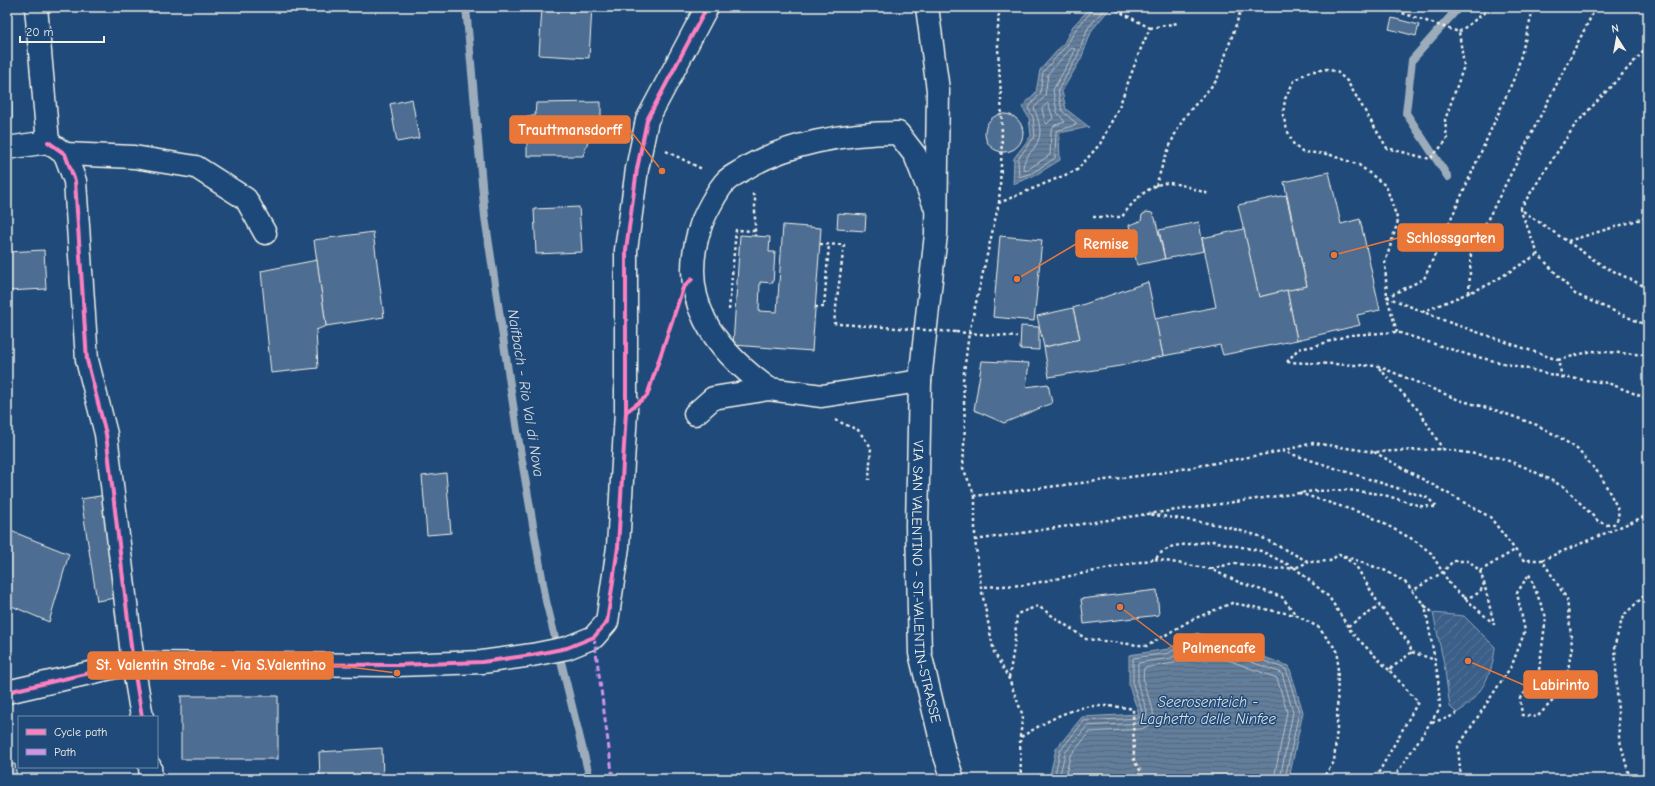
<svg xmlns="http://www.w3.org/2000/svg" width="1655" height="786" font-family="'Comic Neue',sans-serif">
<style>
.garden{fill:url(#garden-furrows);stroke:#97a8b8}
.water{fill:url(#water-rules);stroke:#9cacbb}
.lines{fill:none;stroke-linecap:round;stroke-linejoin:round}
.shore{stroke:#bac3ca;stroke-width:1}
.stream{stroke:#9cacbb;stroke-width:8}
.building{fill:#4d6e92;stroke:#f4f1e8}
.minor-casing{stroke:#f4f1e8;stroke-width:25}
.major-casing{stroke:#f4f1e8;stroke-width:25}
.path{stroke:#f4f1e8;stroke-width:2.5;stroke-dasharray:3 3;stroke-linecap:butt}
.minor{stroke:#1f4a7a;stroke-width:22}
.major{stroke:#1f4a7a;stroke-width:22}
.path-bridge{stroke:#f4f1e8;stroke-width:2.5;stroke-dasharray:3 3;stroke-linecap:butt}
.quiet{stroke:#d193ec;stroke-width:3;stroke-dasharray:6 3;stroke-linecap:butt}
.cycleway-casing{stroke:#1f4a7a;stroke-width:6}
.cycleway{stroke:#ff80c0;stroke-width:4}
.labels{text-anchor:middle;stroke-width:3;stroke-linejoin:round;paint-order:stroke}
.street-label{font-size:14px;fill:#f4f1e8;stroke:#1f4a7a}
.water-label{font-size:15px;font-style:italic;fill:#dee0dd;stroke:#1f4a7a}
.leader{fill:none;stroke:#ea7738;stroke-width:1.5}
.callout-dot{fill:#ea7738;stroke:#1f4a7a;stroke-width:1.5}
.callout{fill:#ea7738;stroke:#ea7738;stroke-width:1.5}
.callout-label{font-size:15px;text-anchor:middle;font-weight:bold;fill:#fff}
</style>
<defs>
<pattern id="garden-furrows" width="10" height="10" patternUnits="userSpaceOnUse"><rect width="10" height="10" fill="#3a5f88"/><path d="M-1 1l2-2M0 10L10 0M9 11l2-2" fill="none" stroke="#577699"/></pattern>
<pattern id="water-rules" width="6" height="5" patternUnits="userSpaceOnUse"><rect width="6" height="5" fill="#627e9d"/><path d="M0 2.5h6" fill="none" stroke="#58687a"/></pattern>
</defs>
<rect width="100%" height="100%" fill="#1f4a7a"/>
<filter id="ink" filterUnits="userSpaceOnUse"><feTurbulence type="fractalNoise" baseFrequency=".025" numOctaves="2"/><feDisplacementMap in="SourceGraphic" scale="8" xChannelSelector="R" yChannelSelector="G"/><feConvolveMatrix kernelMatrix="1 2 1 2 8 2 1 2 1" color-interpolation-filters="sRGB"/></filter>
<g filter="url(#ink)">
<!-- garden -->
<path class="garden" d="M 1433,613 L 1464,616 L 1495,647 C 1493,675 1480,697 1457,713 L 1450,707 L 1444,664 Z"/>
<!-- water -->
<g class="water">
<path d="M 1091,7 L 1111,7 L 1092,30 L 1081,59 L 1062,91 L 1066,109 L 1089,127 L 1059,133 L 1060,160 L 1034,176 L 1013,184 L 1014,158 L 1031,136 L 1029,118 L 1022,107 L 1036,92 L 1040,70 L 1064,43 L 1073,26 Z"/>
<path d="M 1197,633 L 1289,666 L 1303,712 L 1289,779 L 1049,779 L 1056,749 L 1082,717 L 1139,714 L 1129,686 L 1129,655 L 1168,649 Z"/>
</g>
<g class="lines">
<!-- shore -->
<g class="shore">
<path d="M 1093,7 L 1092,11 L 1076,29 L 1067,45 L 1043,72 L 1040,94 L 1028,108 L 1033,117 L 1035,136 L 1018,159 L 1019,177 L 1032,173 L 1055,158 L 1056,131 L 1076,125 L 1076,123 L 1062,111 L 1058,90 L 1077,57 L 1088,28 L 1106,7"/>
<path d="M 1072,48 L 1075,49 L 1073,55 L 1053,90 L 1057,112 L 1065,122 L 1055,125 L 1051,130 L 1050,155 L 1030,168 L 1024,170 L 1023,168 C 1024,155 1036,150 1039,138 C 1042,128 1037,116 1034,108 L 1045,96 L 1048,74 Z"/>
<path d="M 1048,103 L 1053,118 L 1047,124 L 1045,122 L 1042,109 Z"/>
<path d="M 1054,779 L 1060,751 L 1084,721 L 1138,718 L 1142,716 L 1142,711 L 1133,685 L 1133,658 L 1169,653 L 1197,637 L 1286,669 L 1299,712 L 1285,779"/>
<path d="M 1059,779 L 1065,753 L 1087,726 L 1139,723 L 1146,718 L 1147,711 L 1138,685 L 1138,663 L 1171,658 L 1198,643 L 1282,673 L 1293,712 L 1280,779"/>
<path d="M 1065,779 L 1070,756 L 1090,732 L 1141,729 C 1165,721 1147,699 1144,684 C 1143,679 1143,673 1144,668 L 1174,663 L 1198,649 L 1277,678 L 1287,712 L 1274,779"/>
</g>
<!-- stream -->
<g class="stream">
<path d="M 466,7 L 485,217 L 517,431 L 546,601 L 590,779"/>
<path d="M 1448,177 L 1406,113 L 1412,60 L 1459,7"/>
</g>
</g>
<!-- building -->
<g class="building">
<path d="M 542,7 L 592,7 L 589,58 L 539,55 Z"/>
<path d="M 1392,18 L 1419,25 L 1416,36 L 1389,29 Z"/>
<path d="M 7,68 L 11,68 L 12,120 L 7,120 Z"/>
<path d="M 412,99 L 419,138 L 397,142 L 390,104 Z"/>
<path d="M 601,102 L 601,123 L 594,123 L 583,156 L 527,156 L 527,116 L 535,116 L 536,103 Z"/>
<circle cx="1004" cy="133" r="19"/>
<path d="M 1329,172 L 1341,224 L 1360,219 L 1380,310 L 1357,315 L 1360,325 L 1297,340 L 1287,290 L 1307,286 L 1284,182 Z"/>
<path d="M 1286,195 L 1307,286 L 1259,297 L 1238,205 Z"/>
<path d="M 579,207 L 582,252 L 536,254 L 534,209 Z"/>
<path d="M 1147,212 L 1152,213 L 1155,218 L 1165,259 L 1137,265 L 1129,225 L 1141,221 L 1142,215 Z"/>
<path d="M 838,213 L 866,215 L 865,231 L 837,229 Z"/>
<path d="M 1199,222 L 1204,251 L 1165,259 L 1159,230 Z"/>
<path d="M 783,225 L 821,228 L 812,351 L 733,345 L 740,235 L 770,237 L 769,252 L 775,252 L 773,283 L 760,282 L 759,311 L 777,312 Z"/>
<path d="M 1244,229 L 1259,297 L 1287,290 L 1297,340 L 1223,355 L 1220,345 L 1163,356 L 1155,319 L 1216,307 L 1202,238 Z"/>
<path d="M 373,232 L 384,317 L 326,326 L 314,240 Z"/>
<path d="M 1000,236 L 1042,240 L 1034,321 L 993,317 Z"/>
<path d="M 44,250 L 46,289 L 7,291 L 7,252 Z"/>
<path d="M 317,260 L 326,326 L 316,330 L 318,368 L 271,373 L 261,271 Z"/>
<path d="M 1148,282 L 1163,356 L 1120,366 L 1049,377 L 1044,347 L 1080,339 L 1073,308 Z"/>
<path d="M 1073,308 L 1080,339 L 1044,347 L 1037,316 Z"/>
<path d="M 1021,326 L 1039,327 L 1039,350 L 1020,349 Z"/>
<path d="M 982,361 L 1029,363 L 1026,387 L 1048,384 L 1052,403 L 1004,423 L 974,410 Z"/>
<path d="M 446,473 L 451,533 L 427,535 L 422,476 Z"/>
<path d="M 106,495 L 122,597 L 97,601 L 81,499 Z"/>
<path d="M 11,531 L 69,554 L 49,622 L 7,604 L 7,543 Z"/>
<path d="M 1157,590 L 1159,615 L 1084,624 L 1081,599 Z"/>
<rect x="181" y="696" width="97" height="63"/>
<path d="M 382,748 L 383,779 L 320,779 L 319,752 Z"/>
<path d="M 15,764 L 17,779 L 7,779 L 7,765 Z"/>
</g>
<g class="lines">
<defs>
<g id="minor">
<path d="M 36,7 L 48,142"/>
<path d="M 48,142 L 65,154 L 75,181 L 87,360 L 106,434 L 133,663 L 142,717"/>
<path d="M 7,148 L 48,142"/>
<path d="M 65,154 L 134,157 L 196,167 L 246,199 L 265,233"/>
<path d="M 769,389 C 713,348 677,300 700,228 C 703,217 718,189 726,181 C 730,177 736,174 741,171 C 785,143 846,133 898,133 L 915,155 L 936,209"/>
<path d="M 695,414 L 713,398 L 769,389 L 822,396 L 920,381"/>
<path d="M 7,692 L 133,663 L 397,665 L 482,662 L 532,655 L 567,648 L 594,637 L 607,622 L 618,547 L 626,412 L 626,250 L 637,169 L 647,120 L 707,7"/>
<path d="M 150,767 L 151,779"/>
</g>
<g id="major">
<path id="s1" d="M 927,7 L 938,90 L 936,234 L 920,381 L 917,526 L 920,653 L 944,753 L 953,779"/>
</g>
</defs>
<!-- minor casing -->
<use href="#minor" class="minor-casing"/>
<!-- major casing -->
<use href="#major" class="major-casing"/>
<!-- path -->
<g class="path">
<path d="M 1111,7 L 1150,28 L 1139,53 L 1119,107 L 1100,144 L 1077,170 L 999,203 L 969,333 L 963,380 L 965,423 L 963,468 L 975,496 L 1154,474 L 1282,451 L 1428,498 L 1437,507 L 1421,506 L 1381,494 L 1347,490 L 1314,491 L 1148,514 L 1220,525 L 1259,536 L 1309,562 L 1330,561 L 1339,554 L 1386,571 L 1406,583 L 1425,606 L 1438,677 L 1440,708 L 1393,779"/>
<path d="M 1150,28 L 1178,23"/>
<path d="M 1459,32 L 1492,7"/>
<path d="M 1648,45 L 1643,52 L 1648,47"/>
<path d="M 666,151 L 702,169"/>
<path d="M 1156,186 L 1163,163 L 1174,136 L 1185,116 L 1217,80 L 1242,7"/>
<path d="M 752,194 L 755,196 L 755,236"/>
<path d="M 999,203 C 1001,168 1003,133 1001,99 C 1000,68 995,37 1000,7"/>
<path d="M 1520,209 L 1575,125 L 1643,52"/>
<path d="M 1093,217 L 1122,217 C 1131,203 1151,182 1169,183 C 1183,184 1196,190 1209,194"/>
<path d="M 1568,241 L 1648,217"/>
<path d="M 820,244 L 844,245 L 834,323 L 839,324"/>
<path d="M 1648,288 L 1603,266 L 1520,209 L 1538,254 L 1575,294 L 1648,326"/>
<path d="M 1469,293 L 1471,252 L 1596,7"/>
<path d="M 815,307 L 824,307 L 829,244"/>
<path d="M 729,310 L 736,230 L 755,231"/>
<path d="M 1422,312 L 1488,285 L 1538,254"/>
<path d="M 956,332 L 1017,337"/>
<path d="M 1397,332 L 1387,297 L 1424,279 L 1516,74 L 1534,7"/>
<path d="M 1558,360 L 1592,351 L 1648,355"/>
<path d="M 1287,362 L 1298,349 L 1315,346 L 1349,335 L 1397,332 L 1469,355 L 1562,377 L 1558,360 L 1448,322 L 1387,297 L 1385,263 L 1398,221 L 1386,186 L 1359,165 L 1328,154 L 1302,152 L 1294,145 L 1287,130 L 1283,115 L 1285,99 L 1294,81 L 1308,72 L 1327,69 L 1337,72 L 1347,81 L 1387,148 L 1430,159 L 1447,140 L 1445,120 L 1464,66 L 1459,32 L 1390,9 L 1378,7"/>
<path d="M 1379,368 L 1420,412 L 1442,448"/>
<path d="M 1562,377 L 1608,383 L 1648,399"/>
<path d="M 835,420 L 858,430 L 871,447 L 869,480"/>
<path d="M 1282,451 L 1313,443 L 1374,452 L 1442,449 L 1501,458 L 1527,468 L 1564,487 L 1598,521 L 1607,525 L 1614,524 L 1619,517 L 1617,507 L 1601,476 L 1577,449 L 1559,437 L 1537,425 L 1498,411 L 1459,400 L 1378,366 L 1287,362"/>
<path d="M 1374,452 L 1490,517 L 1523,560 L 1542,560 L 1567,599 L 1572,646 L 1565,688 L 1537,717 L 1522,715 L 1520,698 L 1538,678 L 1546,617 L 1529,574 L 1517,593 L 1525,631 L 1512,665 L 1458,747 L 1461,779"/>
<path d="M 1299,493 L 1368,515 L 1414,540 L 1431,553 L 1451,586 L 1494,624 L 1484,583 L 1480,571 L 1469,561 L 1453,561 L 1443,572 L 1412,591"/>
<path d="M 975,496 L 975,540 L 981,587"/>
<path d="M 975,540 L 1148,514"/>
<path d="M 1343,556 L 1356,566 L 1380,606 L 1408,642 L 1412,652 L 1389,670 L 1418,702 L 1375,779"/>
<path d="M 1155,559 L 1210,569 L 1241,583 L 1282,597 L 1296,615 L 1318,627 L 1338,652 L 1337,728 L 1334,762 L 1322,779"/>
<path d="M 1542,560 L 1648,515"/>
<path d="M 1211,569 L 1234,563 L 1272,569 L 1295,568 L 1329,597 L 1352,633 L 1389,670"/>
<path d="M 1480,571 L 1515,550"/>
<path d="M 1464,598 C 1474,596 1481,594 1484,583"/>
<path d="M 1425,606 L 1433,613"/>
<path d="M 1348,626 L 1380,606"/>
<path d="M 1412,652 L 1435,660"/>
<path d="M 1009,678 L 1014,647 L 1017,614 L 1038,606 L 1086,639 L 1147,646 L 1191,620 L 1232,603 L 1296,615"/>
<path d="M 1432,722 L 1448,718 L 1457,713"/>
<path d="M 1021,737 C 1039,726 1057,715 1077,709 C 1091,704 1119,706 1133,709 L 1134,761 L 1142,773"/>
<path d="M 1021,779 L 1020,737 L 1023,716 L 1009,679 L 994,652 L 981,587 L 1025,585 L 1155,559 L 1162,552 L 1173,546 L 1213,541 L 1261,551 L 1295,568 L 1308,562"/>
<path d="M 1630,779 L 1619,737 L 1615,644 L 1623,616 L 1648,592"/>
</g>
<!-- minor -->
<use href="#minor" class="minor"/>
<!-- major -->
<use href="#major" class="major"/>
<!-- path-bridge -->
<path class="path-bridge" d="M 839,324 L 956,332"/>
<!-- quiet -->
<path class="quiet" d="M 594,637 L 613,779"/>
<defs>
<g id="cycleway">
<path d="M 48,142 L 65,154 L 75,181 L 87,360 L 106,434 L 133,663 L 142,717"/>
<path d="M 626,412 L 647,396 L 683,288 L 692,279"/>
<path d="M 7,692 L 133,663 L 397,665 L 482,662 L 532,655 L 567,648 L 594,637 L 607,622 L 618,547 L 626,412 L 626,250 L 637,169 L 647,120 L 707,7"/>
</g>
</defs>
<!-- cycleway casing -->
<use href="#cycleway" class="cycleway-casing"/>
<!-- cycleway -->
<use href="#cycleway" class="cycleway"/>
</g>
</g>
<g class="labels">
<!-- street labels -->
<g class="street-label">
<text dy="5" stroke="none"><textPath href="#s1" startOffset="577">VIA SAN VALENTINO - ST.-VALENTIN-STRASSE</textPath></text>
</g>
<!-- water labels -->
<g class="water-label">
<text transform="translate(526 393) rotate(81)" y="5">Naifbach - Rio Val di Nova</text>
<text x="1208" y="707">Seerosenteich -<tspan x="1208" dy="17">Laghetto delle Ninfee</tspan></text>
</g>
</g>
<!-- callouts -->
<path class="leader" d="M662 171L630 130M1334 255L1398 238M1017 279L1076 244M1120 607L1174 648M397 673L333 665M1468 661L1524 685"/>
<g class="callout-dot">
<circle cx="662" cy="171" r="4"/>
<circle cx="1334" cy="255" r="4"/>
<circle cx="1017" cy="279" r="4"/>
<circle cx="1120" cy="607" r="4"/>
<circle cx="397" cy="673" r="4"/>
<circle cx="1468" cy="661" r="4"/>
</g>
<g class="callout">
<rect x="510" y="116" width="120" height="27" rx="4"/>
<rect x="1398" y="224" width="105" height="27" rx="4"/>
<rect x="1076" y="230" width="61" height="27" rx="4"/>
<rect x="1174" y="634" width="90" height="27" rx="4"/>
<rect x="88" y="652" width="245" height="27" rx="4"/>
<rect x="1524" y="671" width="73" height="27" rx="4"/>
</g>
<g class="callout-label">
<text x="570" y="135">Trauttmansdorff</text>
<text x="1451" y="243">Schlossgarten</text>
<text x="1106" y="249">Remise</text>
<text x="1219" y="653">Palmencafe</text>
<text x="211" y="670">St. Valentin Straße - Via S.Valentino</text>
<text x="1561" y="690">Labirinto</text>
</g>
<!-- margin -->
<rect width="1655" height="786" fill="none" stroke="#1f4a7a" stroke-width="24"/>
<rect x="12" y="12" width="1631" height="762" fill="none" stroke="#f4f1e8" stroke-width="1.5" filter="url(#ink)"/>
<!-- legend -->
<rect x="18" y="716" width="140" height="52" fill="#1f4a7a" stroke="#748da6"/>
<rect x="26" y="729" width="20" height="6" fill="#ff80c0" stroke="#748da6"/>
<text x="54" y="736" font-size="12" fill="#f4f1e8">Cycle path</text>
<rect x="26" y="749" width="20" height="6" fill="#d193ec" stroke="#748da6"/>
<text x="54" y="756" font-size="12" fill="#f4f1e8">Path</text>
<!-- north arrow -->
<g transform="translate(1617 38) rotate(349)" stroke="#1f4a7a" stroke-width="3" paint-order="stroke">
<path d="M0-3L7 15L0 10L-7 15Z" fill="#f4f1e8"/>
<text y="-6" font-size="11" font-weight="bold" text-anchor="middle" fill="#f4f1e8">N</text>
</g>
<!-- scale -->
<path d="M20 36v6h84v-6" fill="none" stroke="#f4f1e8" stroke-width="2"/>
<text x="26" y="36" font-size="12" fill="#f4f1e8" stroke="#1f4a7a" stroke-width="3" paint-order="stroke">20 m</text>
</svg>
